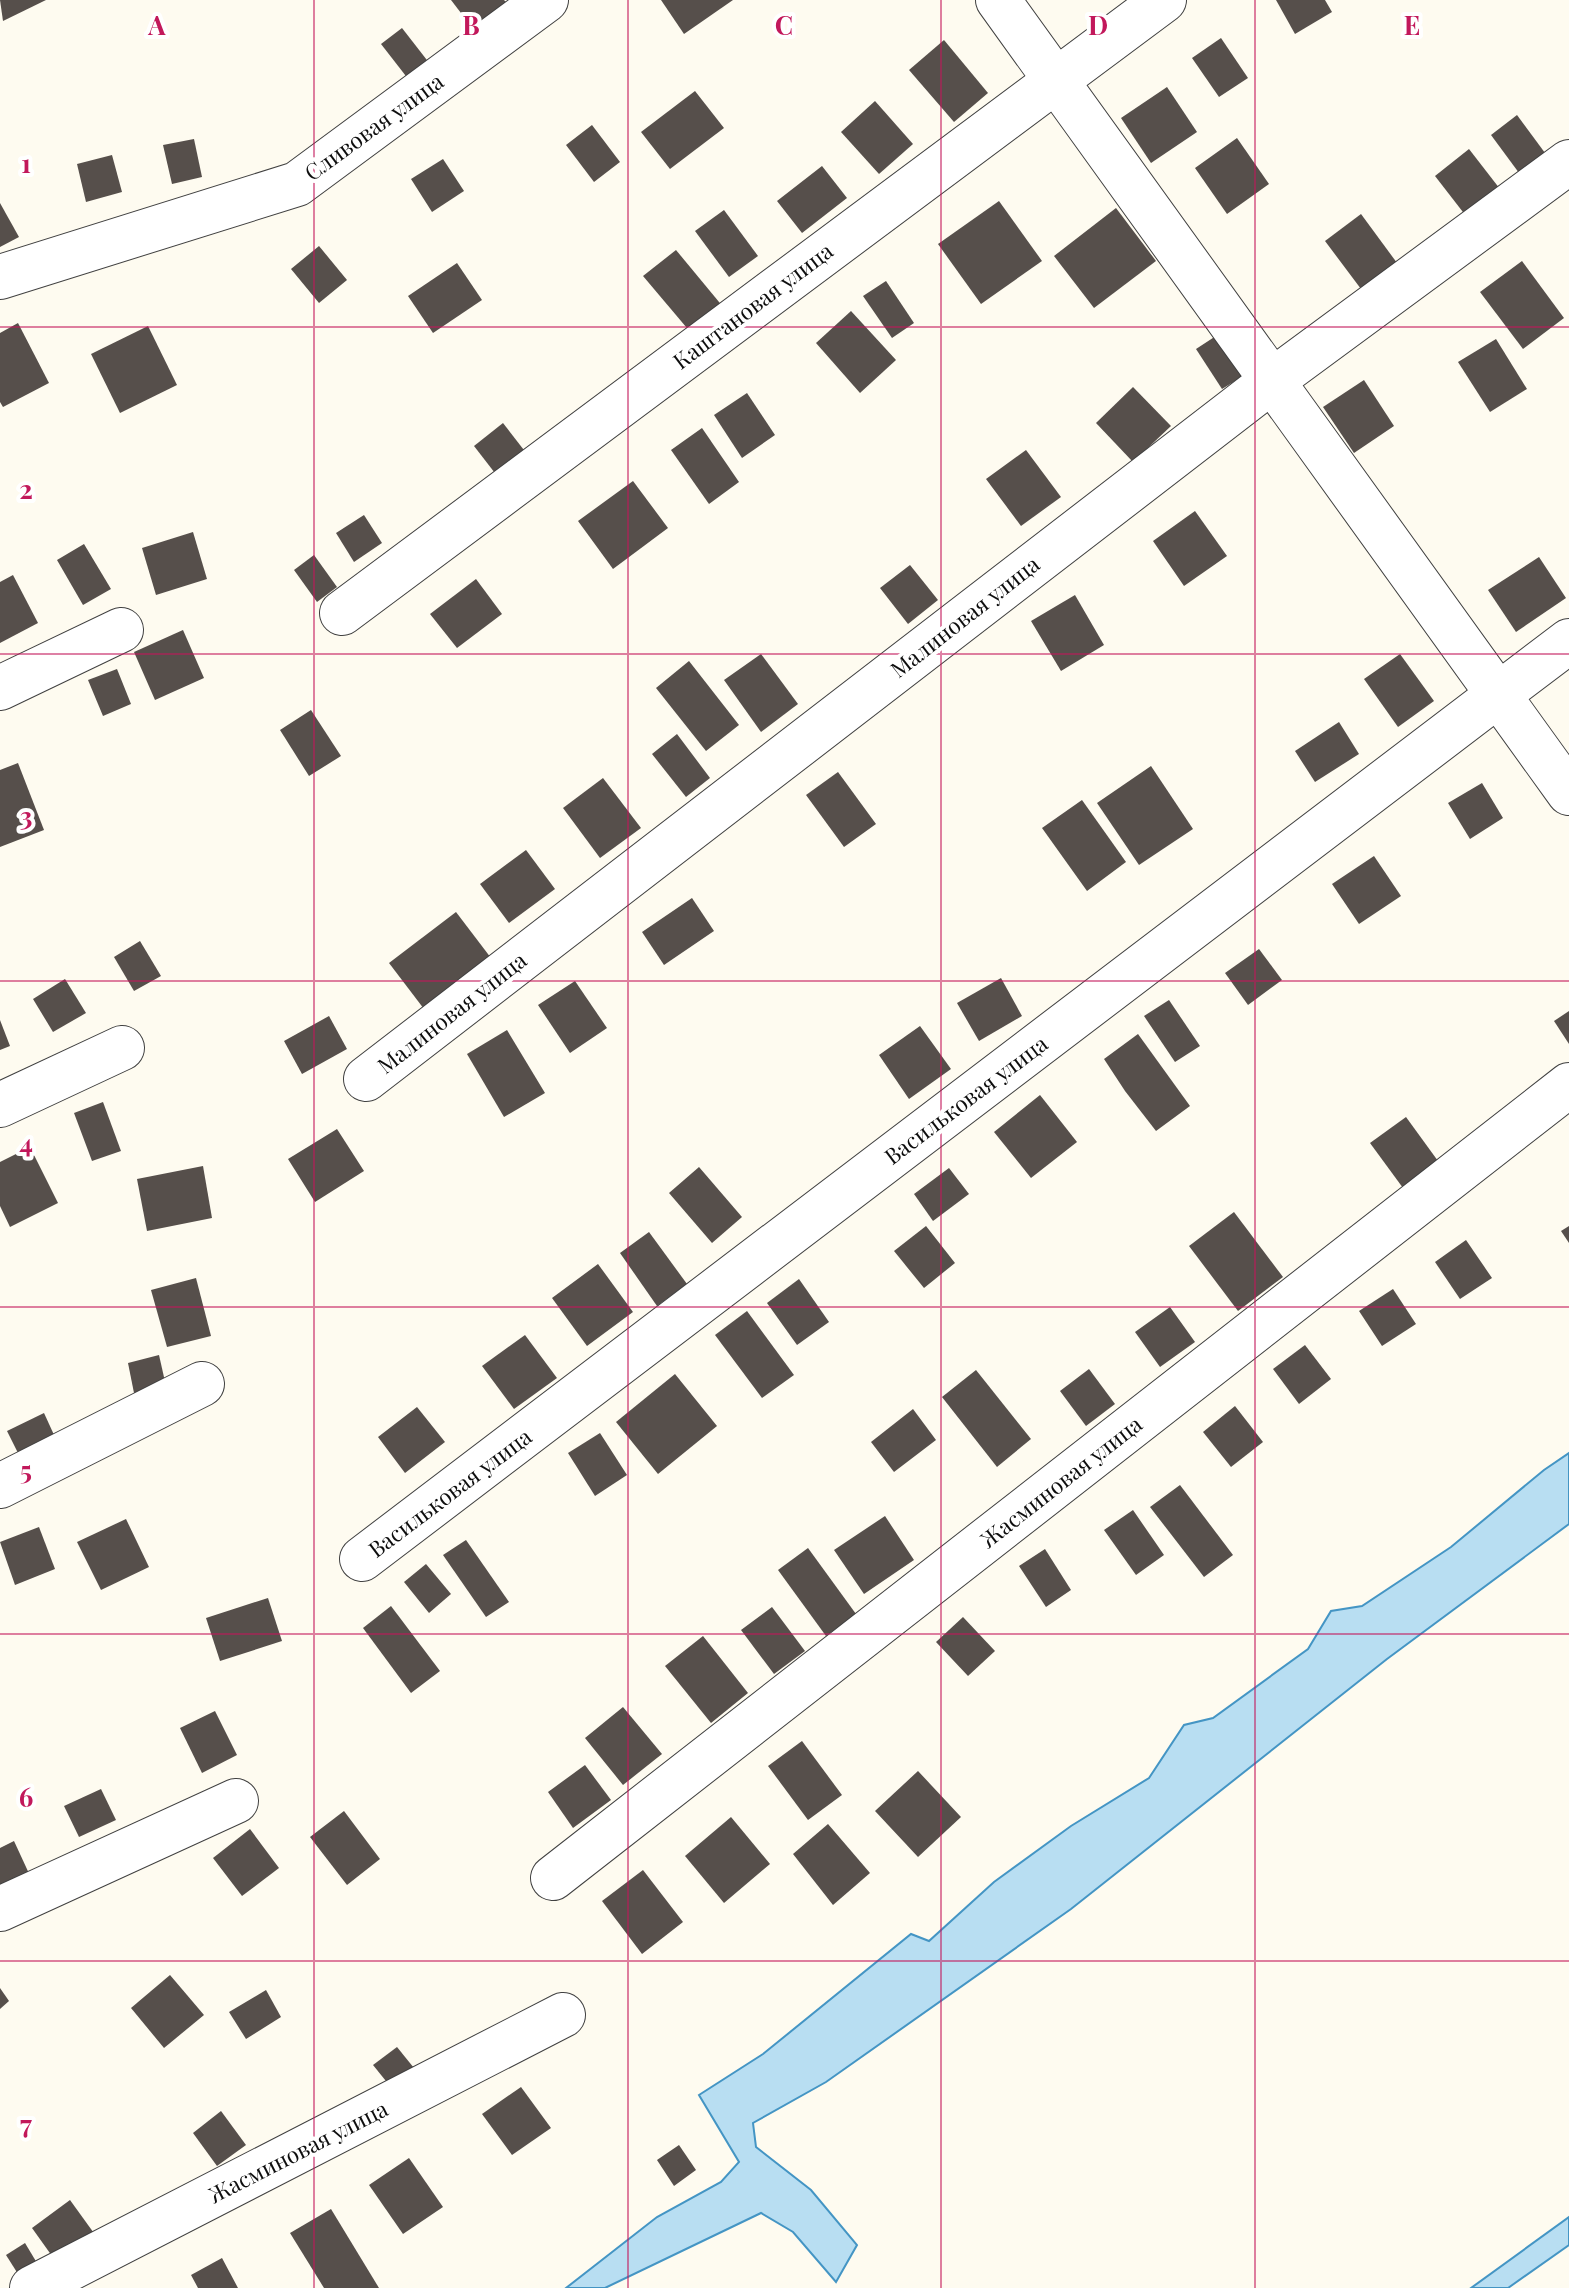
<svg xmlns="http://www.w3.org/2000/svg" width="1569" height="2288" font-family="'Playfair Display',serif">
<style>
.water{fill:#b8def2;stroke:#4495c4;stroke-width:2}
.building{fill:#564f4b}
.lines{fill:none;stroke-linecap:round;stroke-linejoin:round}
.minor-casing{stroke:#414141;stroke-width:46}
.minor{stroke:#fff;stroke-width:44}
.grid{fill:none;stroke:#c2185b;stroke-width:2;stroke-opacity:0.55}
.labels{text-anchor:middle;stroke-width:8;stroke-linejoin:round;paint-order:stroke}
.street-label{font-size:22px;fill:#0e0e0e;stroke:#fff}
.grid-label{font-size:26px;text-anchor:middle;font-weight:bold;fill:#c2185b;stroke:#fff;stroke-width:8;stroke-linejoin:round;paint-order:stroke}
</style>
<rect width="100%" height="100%" fill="#fefbf0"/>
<!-- water -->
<g class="water">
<path d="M 1569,1453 L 1569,1524 L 1387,1659 L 1071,1909 L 826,2082 L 753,2123 L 756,2147 L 811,2190 L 857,2245 L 836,2282 L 793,2232 L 761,2213 L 605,2288 L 566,2288 L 657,2217 L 721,2182 L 739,2162 L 699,2095 L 763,2054 L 911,1934 L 929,1941 L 994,1882 L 1071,1826 L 1149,1778 L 1184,1725 L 1213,1718 L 1308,1649 L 1331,1611 L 1362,1606 L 1451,1547 L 1544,1470 Z"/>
<path d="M 1569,2217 L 1569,2245 L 1508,2288 L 1471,2288 Z"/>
</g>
<!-- building -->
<g class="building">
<path d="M 0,0 L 46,0 L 3,21 Z"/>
<path d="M 451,0 L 504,0 L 507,3 L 474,30 Z"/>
<path d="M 661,0 L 733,0 L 684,34 Z"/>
<path d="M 1276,0 L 1325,0 L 1332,12 L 1295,34 Z"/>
<path d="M 402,28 L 430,64 L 409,80 L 381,44 Z"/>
<path d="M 1221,38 L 1248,78 L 1219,97 L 1192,58 Z"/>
<path d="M 944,40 L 988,93 L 954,122 L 909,70 Z"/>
<path d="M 1167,87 L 1197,132 L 1151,163 L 1121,118 Z"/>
<path d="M 695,91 L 724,128 L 670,169 L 641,132 Z"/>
<path d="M 875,101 L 913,144 L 879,174 L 841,132 Z"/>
<path d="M 1517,115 L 1548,157 L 1522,177 L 1491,135 Z"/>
<path d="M 592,125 L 620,162 L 594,182 L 566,145 Z"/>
<path d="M 1237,138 L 1269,184 L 1227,214 L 1195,168 Z"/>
<path d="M 194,139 L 202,177 L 172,184 L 163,145 Z"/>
<path d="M 1469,149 L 1500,189 L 1466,216 L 1435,176 Z"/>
<path d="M 112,155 L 122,192 L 86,202 L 77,164 Z"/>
<path d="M 443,159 L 464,191 L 432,212 L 411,179 Z"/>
<path d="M 822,166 L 847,198 L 802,233 L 777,201 Z"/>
<path d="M 999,201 L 1042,261 L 981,304 L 938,244 Z"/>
<path d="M 0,203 L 19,237 L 0,247 Z"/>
<path d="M 1116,208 L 1156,261 L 1094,308 L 1054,256 Z"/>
<path d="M 724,210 L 758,256 L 729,277 L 695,231 Z"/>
<path d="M 1361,214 L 1400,267 L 1364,293 L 1325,241 Z"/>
<path d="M 319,246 L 347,280 L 319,303 L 291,269 Z"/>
<path d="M 676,250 L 724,308 L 692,334 L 643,276 Z"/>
<path d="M 1522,261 L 1564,318 L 1523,349 L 1480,292 Z"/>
<path d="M 457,263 L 482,300 L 433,333 L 408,296 Z"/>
<path d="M 886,281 L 914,323 L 892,338 L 863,296 Z"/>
<path d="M 851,311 L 896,360 L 860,393 L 816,343 Z"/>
<path d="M 18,323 L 49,383 L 3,407 L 0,402 L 0,333 Z"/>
<path d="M 148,326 L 177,385 L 120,413 L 91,354 Z"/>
<path d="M 1222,332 L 1248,373 L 1222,389 L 1196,349 Z"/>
<path d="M 1496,339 L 1527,389 L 1490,412 L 1458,362 Z"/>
<path d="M 1364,380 L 1394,426 L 1354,453 L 1323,407 Z"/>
<path d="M 1133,387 L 1171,426 L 1133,462 L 1096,423 Z"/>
<path d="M 747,393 L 775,435 L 742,458 L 714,415 Z"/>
<path d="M 503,423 L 527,454 L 498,477 L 474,446 Z"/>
<path d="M 702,428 L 739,482 L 709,504 L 671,450 Z"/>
<path d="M 1026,450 L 1061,497 L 1021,526 L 986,479 Z"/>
<path d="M 633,481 L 668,528 L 613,569 L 578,521 Z"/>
<path d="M 1195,511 L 1227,556 L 1184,586 L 1153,541 Z"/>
<path d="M 364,515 L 382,543 L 354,562 L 336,533 Z"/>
<path d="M 193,532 L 207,579 L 156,595 L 142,548 Z"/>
<path d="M 84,544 L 111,589 L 83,605 L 57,560 Z"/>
<path d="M 314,555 L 337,587 L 317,602 L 294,570 Z"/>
<path d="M 1539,557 L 1566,598 L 1516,632 L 1488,590 Z"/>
<path d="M 910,565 L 938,600 L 908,624 L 880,588 Z"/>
<path d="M 13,575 L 38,623 L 0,643 L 0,582 Z"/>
<path d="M 476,579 L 502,614 L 457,648 L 430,614 Z"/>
<path d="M 1075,595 L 1104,645 L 1061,671 L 1031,621 Z"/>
<path d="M 183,630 L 204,678 L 155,700 L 134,652 Z"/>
<path d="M 761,654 L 798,704 L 761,732 L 724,680 Z"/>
<path d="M 1400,654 L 1434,701 L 1398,727 L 1364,679 Z"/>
<path d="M 689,661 L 739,725 L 706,751 L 656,688 Z"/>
<path d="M 117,669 L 131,704 L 103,716 L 88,680 Z"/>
<path d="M 311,710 L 341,756 L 309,776 L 280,730 Z"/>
<path d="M 1339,722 L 1359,754 L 1315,782 L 1295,751 Z"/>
<path d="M 677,734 L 710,778 L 686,797 L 652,754 Z"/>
<path d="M 18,763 L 44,830 L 0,847 L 0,770 Z"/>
<path d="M 1151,766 L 1193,829 L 1139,865 L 1097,803 Z"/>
<path d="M 838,772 L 876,824 L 844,847 L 806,795 Z"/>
<path d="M 603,778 L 641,828 L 600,858 L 563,808 Z"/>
<path d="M 1482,783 L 1503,818 L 1470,839 L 1448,803 Z"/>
<path d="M 1082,800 L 1126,862 L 1087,891 L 1042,828 Z"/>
<path d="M 526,850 L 555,889 L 509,923 L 480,884 Z"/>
<path d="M 1374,856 L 1401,896 L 1359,924 L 1332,884 Z"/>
<path d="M 692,898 L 714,931 L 664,965 L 642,932 Z"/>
<path d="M 456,912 L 491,958 L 424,1009 L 389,963 Z"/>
<path d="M 140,941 L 161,976 L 134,991 L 114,957 Z"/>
<path d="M 1259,949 L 1282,980 L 1248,1005 L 1225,973 Z"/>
<path d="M 1001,978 L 1022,1016 L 979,1041 L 957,1003 Z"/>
<path d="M 65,979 L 86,1013 L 53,1032 L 33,999 Z"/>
<path d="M 575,981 L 607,1028 L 570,1053 L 538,1005 Z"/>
<path d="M 1169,1000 L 1200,1046 L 1175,1062 L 1144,1016 Z"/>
<path d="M 1569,1011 L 1569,1044 L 1554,1021 Z"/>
<path d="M 329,1016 L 347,1049 L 302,1074 L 284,1041 Z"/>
<path d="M 0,1020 L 10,1046 L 0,1050 Z"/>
<path d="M 920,1026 L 951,1069 L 909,1099 L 879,1055 Z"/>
<path d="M 507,1030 L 545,1093 L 504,1117 L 467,1054 Z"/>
<path d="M 1138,1034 L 1190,1106 L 1156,1131 L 1125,1091 L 1104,1059 Z"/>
<path d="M 1040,1095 L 1077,1142 L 1031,1178 L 994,1132 Z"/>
<path d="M 103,1102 L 121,1151 L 92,1161 L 74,1113 Z"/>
<path d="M 1406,1117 L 1438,1161 L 1403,1188 L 1370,1143 Z"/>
<path d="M 337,1129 L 364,1171 L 315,1202 L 288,1159 Z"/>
<path d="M 30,1147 L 58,1203 L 10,1227 L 0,1206 L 0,1162 Z"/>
<path d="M 203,1166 L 212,1218 L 147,1231 L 137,1179 Z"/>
<path d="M 699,1167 L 742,1217 L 712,1243 L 669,1193 Z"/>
<path d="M 949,1168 L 969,1194 L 933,1221 L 914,1194 Z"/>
<path d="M 1234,1212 L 1283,1277 L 1238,1311 L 1189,1246 Z"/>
<path d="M 926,1226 L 955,1263 L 924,1288 L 894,1251 Z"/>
<path d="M 1569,1226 L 1569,1243 L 1561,1231 Z"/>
<path d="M 649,1232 L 687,1284 L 657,1306 L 620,1253 Z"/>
<path d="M 1466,1240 L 1492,1278 L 1460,1299 L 1435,1262 Z"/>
<path d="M 598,1264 L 633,1312 L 587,1346 L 552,1298 Z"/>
<path d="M 196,1278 L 211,1336 L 167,1347 L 151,1290 Z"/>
<path d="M 799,1279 L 829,1322 L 797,1345 L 767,1303 Z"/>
<path d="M 1393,1289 L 1416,1324 L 1382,1346 L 1359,1311 Z"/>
<path d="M 1170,1307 L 1195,1342 L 1160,1367 L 1135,1332 Z"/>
<path d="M 747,1311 L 794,1375 L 762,1398 L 715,1335 Z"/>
<path d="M 525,1335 L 557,1378 L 514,1409 L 482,1366 Z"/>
<path d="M 1305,1345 L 1331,1379 L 1299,1404 L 1273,1369 Z"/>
<path d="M 159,1355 L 166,1386 L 134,1393 L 128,1363 Z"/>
<path d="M 1089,1369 L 1115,1404 L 1086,1426 L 1060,1391 Z"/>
<path d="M 976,1370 L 1031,1439 L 997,1467 L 942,1397 Z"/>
<path d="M 675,1374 L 717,1426 L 658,1474 L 616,1422 Z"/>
<path d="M 1235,1406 L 1263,1442 L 1231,1467 L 1203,1432 Z"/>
<path d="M 417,1407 L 445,1442 L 405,1473 L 378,1437 Z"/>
<path d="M 913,1409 L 936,1440 L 894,1472 L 871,1442 Z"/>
<path d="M 44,1413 L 60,1448 L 24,1465 L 7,1431 Z"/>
<path d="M 600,1433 L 627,1475 L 595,1496 L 568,1453 Z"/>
<path d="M 1180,1485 L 1233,1555 L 1204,1577 L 1150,1507 Z"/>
<path d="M 1133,1510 L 1164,1555 L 1136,1575 L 1104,1530 Z"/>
<path d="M 885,1516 L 914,1560 L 864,1594 L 834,1550 Z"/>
<path d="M 126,1519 L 149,1567 L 101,1590 L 77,1542 Z"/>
<path d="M 39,1527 L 55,1569 L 15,1585 L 0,1542 Z"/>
<path d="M 466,1540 L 509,1602 L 486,1617 L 443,1555 Z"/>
<path d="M 808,1548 L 856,1614 L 826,1636 L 778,1570 Z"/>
<path d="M 1045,1549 L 1071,1590 L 1046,1607 L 1019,1566 Z"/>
<path d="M 426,1564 L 451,1594 L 429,1613 L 404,1582 Z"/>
<path d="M 268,1598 L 282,1641 L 220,1661 L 206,1618 Z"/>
<path d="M 391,1606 L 440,1671 L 411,1693 L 363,1628 Z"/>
<path d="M 772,1607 L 805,1651 L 774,1674 L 741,1630 Z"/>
<path d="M 963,1617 L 995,1651 L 968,1676 L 936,1642 Z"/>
<path d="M 703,1636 L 748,1693 L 711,1723 L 665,1666 Z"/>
<path d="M 623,1707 L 662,1754 L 623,1785 L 585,1738 Z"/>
<path d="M 215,1711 L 237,1755 L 202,1773 L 180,1728 Z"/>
<path d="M 802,1741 L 842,1795 L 808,1820 L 768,1766 Z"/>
<path d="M 585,1765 L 611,1800 L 573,1828 L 548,1792 Z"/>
<path d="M 918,1771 L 961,1817 L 918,1857 L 875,1811 Z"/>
<path d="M 101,1789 L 116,1820 L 79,1837 L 64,1806 Z"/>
<path d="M 344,1811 L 380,1859 L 347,1885 L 310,1837 Z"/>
<path d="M 731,1817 L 770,1864 L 724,1903 L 685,1856 Z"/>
<path d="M 828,1824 L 870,1873 L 833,1905 L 793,1854 Z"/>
<path d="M 250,1829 L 279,1868 L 242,1896 L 213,1858 Z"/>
<path d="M 14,1841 L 32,1880 L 0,1895 L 0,1848 Z"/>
<path d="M 643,1870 L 683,1922 L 642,1954 L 602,1901 Z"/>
<path d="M 170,1975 L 204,2015 L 164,2048 L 131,2008 Z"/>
<path d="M 0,1988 L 9,2001 L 0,2009 Z"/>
<path d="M 266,1990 L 281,2017 L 246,2039 L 229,2012 Z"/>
<path d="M 397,2047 L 418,2073 L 394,2091 L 373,2065 Z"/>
<path d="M 521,2087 L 551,2128 L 512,2155 L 482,2114 Z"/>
<path d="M 221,2111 L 246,2145 L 217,2166 L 193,2133 Z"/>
<path d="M 679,2145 L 696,2170 L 674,2186 L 657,2160 Z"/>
<path d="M 409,2158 L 443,2207 L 403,2234 L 369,2185 Z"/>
<path d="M 70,2200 L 96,2236 L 57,2263 L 32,2228 Z"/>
<path d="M 331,2209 L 379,2288 L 324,2288 L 290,2233 Z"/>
<path d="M 25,2243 L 43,2273 L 25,2285 L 6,2255 Z"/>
<path d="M 222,2258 L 238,2288 L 198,2288 L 191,2275 Z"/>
</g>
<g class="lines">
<defs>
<g id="minor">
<path d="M 998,0 L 1569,793"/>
<path d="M 0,277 L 297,184 L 546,0"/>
<path d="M 342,613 L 1164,0"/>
<path d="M 0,688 L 121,630"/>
<path d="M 366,1079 L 1273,380 L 1569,162"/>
<path d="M 0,1105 L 122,1048"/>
<path d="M 0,1486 L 202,1384"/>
<path d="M 362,1559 L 1569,641"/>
<path d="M 553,1878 L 1569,1085"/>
<path d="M 0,1909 L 236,1801"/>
<path d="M 32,2288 L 563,2015"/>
</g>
</defs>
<!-- minor casing -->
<use href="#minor" class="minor-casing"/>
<!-- minor -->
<use href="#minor" class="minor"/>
</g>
<!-- grid -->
<path class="grid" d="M 314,0 L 314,2288M 628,0 L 628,2288M 941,0 L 941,2288M 1255,0 L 1255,2288M 0,327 L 1569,327M 0,654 L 1569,654M 0,981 L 1569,981M 0,1307 L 1569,1307M 0,1634 L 1569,1634M 0,1961 L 1569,1961"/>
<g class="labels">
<!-- street labels -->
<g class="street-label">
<text transform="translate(374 127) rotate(-36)" y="8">Сливовая улица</text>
<text transform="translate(753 306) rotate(-37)" y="8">Каштановая улица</text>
<text transform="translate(965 617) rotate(-38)" y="8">Малиновая улица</text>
<text transform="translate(452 1013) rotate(-38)" y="8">Малиновая улица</text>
<text transform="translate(966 1100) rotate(-37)" y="8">Васильковая улица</text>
<text transform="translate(1061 1482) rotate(-38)" y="8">Жасминовая улица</text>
<text transform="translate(450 1493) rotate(-37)" y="8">Васильковая улица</text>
<text transform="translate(298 2152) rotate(-27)" y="8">Жасминовая улица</text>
</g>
</g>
<g class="grid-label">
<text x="157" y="35">A</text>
<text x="471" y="35">B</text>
<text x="784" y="35">C</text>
<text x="1098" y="35">D</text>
<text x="1412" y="35">E</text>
<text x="26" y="173">1</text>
<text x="26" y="499">2</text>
<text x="26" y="826">3</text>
<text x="26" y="1153">4</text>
<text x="26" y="1480">5</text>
<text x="26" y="1807">6</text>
<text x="26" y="2134">7</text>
</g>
</svg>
